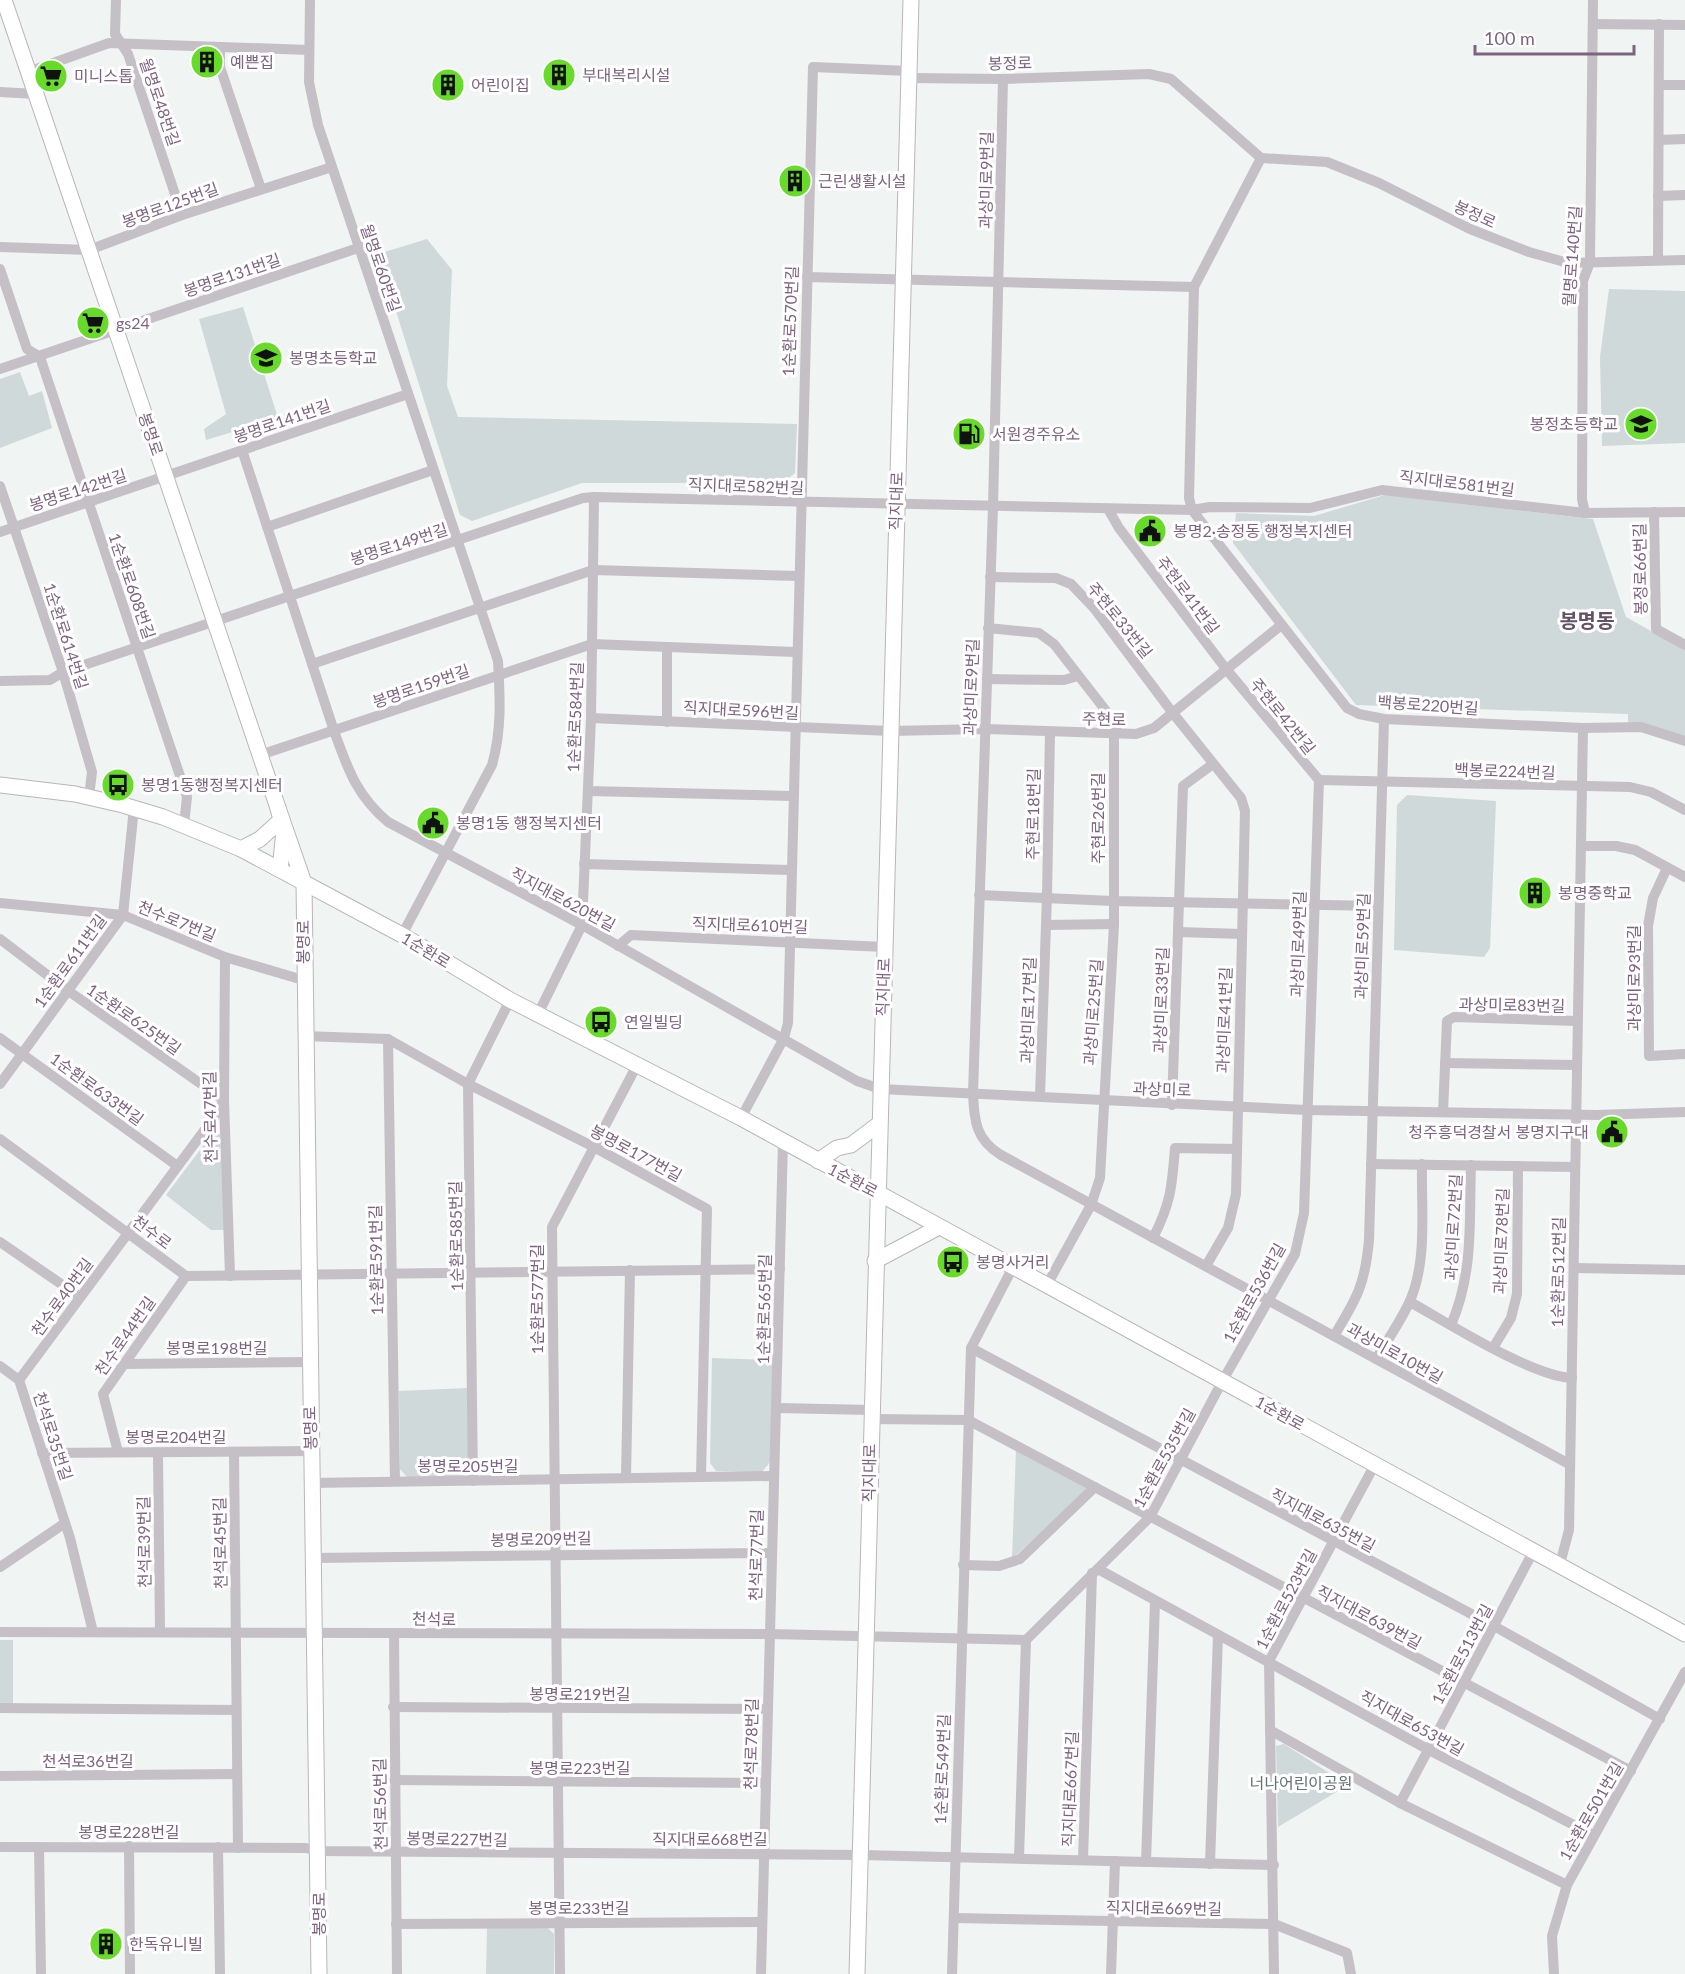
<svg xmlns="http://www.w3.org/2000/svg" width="1685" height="1974" font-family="Lato,'Noto Sans KR',sans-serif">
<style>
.green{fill:#cfd9d9}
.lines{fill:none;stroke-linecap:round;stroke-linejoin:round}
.secondary-casing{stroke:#bbb4bc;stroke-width:17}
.street{stroke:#c5bfc6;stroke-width:10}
.secondary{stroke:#fff;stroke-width:15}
.labels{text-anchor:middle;stroke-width:6;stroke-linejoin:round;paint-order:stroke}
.poi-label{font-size:16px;fill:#7c6480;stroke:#fff;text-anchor:start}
.street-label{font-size:16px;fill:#7c6480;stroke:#fff}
.park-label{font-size:16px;fill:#637377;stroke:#fff}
.quarter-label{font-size:20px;font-weight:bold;fill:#625265;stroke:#fff}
</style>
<rect width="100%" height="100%" fill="#f0f4f2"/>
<!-- green -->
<g class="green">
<path d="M 427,239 L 452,270 L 447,386 L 458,417 L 797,424 L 795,473 L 783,483 L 582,483 L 472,521 L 460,515 L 378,254 Z"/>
<path d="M 1609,289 L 1685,291 L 1685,443 L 1602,446 L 1600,357 Z"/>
<path d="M 243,307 L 278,418 L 206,440 L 204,429 L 226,414 L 199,319 Z"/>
<path d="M 20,372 L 29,396 L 42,391 L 52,428 L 0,448 L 0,379 Z"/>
<path d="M 1385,495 L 1593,519 L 1626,617 L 1685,650 L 1685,737 L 1628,722 L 1628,714 L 1356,705 L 1233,543 L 1236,513 L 1314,516 Z"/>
<path d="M 1407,795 L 1496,801 L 1490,948 L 1484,957 L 1394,950 L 1397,805 Z"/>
<path d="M 212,1134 L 220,1134 L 224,1230 L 211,1230 L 166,1195 Z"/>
<path d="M 712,1358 L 773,1360 L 770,1462 L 762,1472 L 716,1471 L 710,1463 Z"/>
<path d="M 468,1388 L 469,1469 L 463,1477 L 408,1478 L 400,1469 L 399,1391 Z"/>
<path d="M 1016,1449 L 1087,1486 L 1087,1490 L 1012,1559 Z"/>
<rect x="0" y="1640" width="13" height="64"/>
<path d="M 1284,1744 L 1348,1785 L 1278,1827 L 1276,1746 Z"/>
<path d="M 487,1928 L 548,1928 L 554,1934 L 554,1974 L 486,1974 Z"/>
</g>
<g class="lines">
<defs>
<g id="secondary">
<path d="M 4,0 L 278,808 L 284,831 L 280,870"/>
<path d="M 0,785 L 75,794 L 123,805 L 163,817 L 241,849 L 402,935 L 510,1000 L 741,1118 L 1685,1634"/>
<path d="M 278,808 L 304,883 L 319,1974"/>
<path d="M 241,849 L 260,839 L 281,820"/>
<path d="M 818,1161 L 837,1148 L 851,1145 L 879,1124"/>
<path d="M 875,1261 L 939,1227"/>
<path d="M 857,1974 L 911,0"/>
</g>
</defs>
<!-- secondary casing -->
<use href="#secondary" class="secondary-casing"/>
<!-- street -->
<g class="street">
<path d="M 116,0 L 115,34 L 128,54 L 182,215"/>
<path d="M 310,0 L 309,82 L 318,125 L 498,661 C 500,697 502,730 492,765 L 402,935"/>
<path d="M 1593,24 L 1685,25"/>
<path d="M 220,48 L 220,67 L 261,189"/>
<path d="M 28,72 L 109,43 L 309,50"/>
<path d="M 908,78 L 1003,79 L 1149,74 L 1171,79 L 1261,158 L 1327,162 L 1379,183 L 1470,229 L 1529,252 L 1568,263 L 1685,260"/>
<path d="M 1003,79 L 993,507 L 973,1093 C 974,1121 976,1140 1001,1155 L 1569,1464"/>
<path d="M 1659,85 L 1685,85"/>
<path d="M 0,92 L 36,94"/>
<path d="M 1659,140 L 1685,139"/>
<path d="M 1261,158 L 1194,287 L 1189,498 L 1192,510 L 1347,708 L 1359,714 L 1384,719 L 1583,728 L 1641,727 L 1685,741"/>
<path d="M 1658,196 L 1685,195"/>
<path d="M 0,247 L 89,250 L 182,215 L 332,167"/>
<path d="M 1658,260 L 1659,24"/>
<path d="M 0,269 L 27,349 L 40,357 L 187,797 L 184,825"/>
<path d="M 807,277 L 1194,287"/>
<path d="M 0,369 L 358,248"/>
<path d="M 242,450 L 334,731 C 348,769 356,795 388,822 L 582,925 L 857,1081 L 880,1089 L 1307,1110 L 1597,1115 L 1685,1112"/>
<path d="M 0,486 L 63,672 L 92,772 L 89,797"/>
<path d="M 1108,509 L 1119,528 L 1226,669 L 1319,780"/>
<path d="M 1654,512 L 1656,629 L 1685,645"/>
<path d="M 1585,513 L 1582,499 L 1583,281 L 1590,262 L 1593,0"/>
<path d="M 267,527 L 433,470"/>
<path d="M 0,532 L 408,394"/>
<path d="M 990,577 L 1056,578 L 1071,584 L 1094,608 L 1172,712 L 1241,798 L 1245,811 L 1236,1194 L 1228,1228 L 1206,1266"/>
<path d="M 988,628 L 1039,633 L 1054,644 L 1117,725 L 1114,735 L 1114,924 L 1100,1178 L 1091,1205 L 1047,1285"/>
<path d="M 312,664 L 593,570 L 798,576"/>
<path d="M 987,679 L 1064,680 L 1078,676"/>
<path d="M 0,681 L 50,680 L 63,672 L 583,498 L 594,497 L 1192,510 L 1210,507 L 1310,508 L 1382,490 L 1585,513 L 1685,512"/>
<path d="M 591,718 L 890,731 L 985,729 L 1136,734 L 1154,728 L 1280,626"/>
<path d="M 667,722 L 667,647"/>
<path d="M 260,755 L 592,644 L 796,652"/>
<path d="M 1319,780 L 1630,787 L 1651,792 L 1685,810"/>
<path d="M 588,791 L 793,796"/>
<path d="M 1582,846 L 1616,846 L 1635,850 L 1685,877"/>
<path d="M 584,864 L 791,870"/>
<path d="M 1667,868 L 1653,898 L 1648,926 L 1649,1056 L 1685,1054"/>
<path d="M 979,895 L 1113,901 L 1378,906"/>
<path d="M 0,903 L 123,915 L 225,957 L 303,980"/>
<path d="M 1046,925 L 1114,924"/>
<path d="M 1178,932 L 1242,934"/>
<path d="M 0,939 L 67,990 L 224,1100 L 215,1116 L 19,1380"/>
<path d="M 618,946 L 631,935 L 884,947"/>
<path d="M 225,957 L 224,1100 L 230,1276"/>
<path d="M 538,1014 L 582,925 L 591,718 L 594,497"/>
<path d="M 304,1036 L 388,1039 L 468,1084 L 594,1147 L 707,1209 L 701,1476"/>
<path d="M 0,1038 L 176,1165"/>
<path d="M 388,1039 L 395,1481"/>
<path d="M 1445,1063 L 1576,1065"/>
<path d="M 0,1084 L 123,915 L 134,808"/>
<path d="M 1040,1096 L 1047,896 L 1050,732"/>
<path d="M 1172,1105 L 1183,786 L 1213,764"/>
<path d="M 1443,1112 L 1447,1021 L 1454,1017 L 1576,1021"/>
<path d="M 741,1118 L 784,1038 L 788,1023 L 813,67 L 909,71"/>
<path d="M 0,1139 L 186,1276 L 780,1269"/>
<path d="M 1371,1164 L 1575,1167"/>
<path d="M 1153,1238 C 1171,1203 1172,1186 1175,1148 L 1237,1149"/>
<path d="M 0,1242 L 80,1297"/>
<path d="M 1574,1268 L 1685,1270"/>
<path d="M 1410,1302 C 1448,1323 1531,1376 1572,1378"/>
<path d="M 1451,1325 C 1474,1272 1469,1221 1471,1165"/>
<path d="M 1334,1336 C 1357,1298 1365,1285 1369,1240 L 1384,719"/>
<path d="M 971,1348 L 1494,1626 L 1660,1719"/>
<path d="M 1493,1348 L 1511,1318 L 1517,1294 L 1518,1166"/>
<path d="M 1376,1359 C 1387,1341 1400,1322 1409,1303 C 1428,1262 1421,1208 1422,1164"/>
<path d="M 125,1364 L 309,1362"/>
<path d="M 0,1366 L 19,1380 L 70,1538 L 93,1632"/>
<path d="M 778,1408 L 871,1410"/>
<path d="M 870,1419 L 968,1420 L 1631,1771"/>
<path d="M 118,1452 L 103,1394 L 186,1276"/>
<path d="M 42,1453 L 310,1451"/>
<path d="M 158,1453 L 160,1632"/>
<path d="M 234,1453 L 238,1848"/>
<path d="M 626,1478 L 630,1270"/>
<path d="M 473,1481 L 468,1084 L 510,1000"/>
<path d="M 311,1483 L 772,1476"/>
<path d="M 312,1558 L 771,1553"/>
<path d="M 1560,1564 L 1569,1530 L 1583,728"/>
<path d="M 963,1565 L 999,1566 L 1020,1559 L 1095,1487"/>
<path d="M 0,1567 L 65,1523"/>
<path d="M 1098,1569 L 1429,1750 L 1593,1835"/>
<path d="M 0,1632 L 770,1634 L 1026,1640 L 1150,1517 L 1223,1380 L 1295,1254 L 1304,1213 L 1319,780"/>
<path d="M 394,1633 L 397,1974"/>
<path d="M 393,1707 L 767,1709"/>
<path d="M 0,1708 L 236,1710"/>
<path d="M 1270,1730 L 1400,1803 L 1567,1885"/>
<path d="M 0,1776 L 237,1774"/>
<path d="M 394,1780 L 765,1783"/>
<path d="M 1400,1803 L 1534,1550"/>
<path d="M 129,1846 L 130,1974"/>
<path d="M 0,1847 L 306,1848 L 318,1851 L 862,1855 L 1274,1865"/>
<path d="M 39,1847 L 41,1974"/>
<path d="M 218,1847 L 220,1974"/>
<path d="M 1019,1858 L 1026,1640"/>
<path d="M 1083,1860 L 1092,1573"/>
<path d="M 1146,1862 L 1155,1602"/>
<path d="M 1210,1864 L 1218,1635"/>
<path d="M 954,1918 L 1274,1924 L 1347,1953 L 1351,1974"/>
<path d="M 396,1924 L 761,1922"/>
<path d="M 560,1974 L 552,1227 L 637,1065"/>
<path d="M 761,1974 L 783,1142"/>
<path d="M 952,1974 L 971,1348 L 1013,1267"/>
<path d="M 1111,1974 L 1115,1861"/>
<path d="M 1274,1974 L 1269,1661 L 1374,1466"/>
<path d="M 1554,1974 L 1552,1936 L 1567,1885 L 1685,1672"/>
</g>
<!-- secondary -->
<use href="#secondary" class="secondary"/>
</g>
<!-- icons -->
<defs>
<symbol id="building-disc" viewBox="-11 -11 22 22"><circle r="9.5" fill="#68da29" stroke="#fff"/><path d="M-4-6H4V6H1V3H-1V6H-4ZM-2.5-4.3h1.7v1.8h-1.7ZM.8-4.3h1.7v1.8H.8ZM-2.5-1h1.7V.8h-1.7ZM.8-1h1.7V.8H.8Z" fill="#111"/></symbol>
<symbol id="supermarket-disc" viewBox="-11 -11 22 22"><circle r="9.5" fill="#68da29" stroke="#fff"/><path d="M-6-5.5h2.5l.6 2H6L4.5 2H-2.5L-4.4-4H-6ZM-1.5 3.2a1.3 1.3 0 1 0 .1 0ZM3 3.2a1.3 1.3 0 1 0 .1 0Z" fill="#111"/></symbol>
<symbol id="school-disc" viewBox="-11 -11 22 22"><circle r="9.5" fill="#68da29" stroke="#fff"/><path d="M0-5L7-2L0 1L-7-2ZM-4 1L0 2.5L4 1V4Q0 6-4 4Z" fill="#111"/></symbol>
<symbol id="fuel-disc" viewBox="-11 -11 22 22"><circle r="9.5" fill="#68da29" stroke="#fff"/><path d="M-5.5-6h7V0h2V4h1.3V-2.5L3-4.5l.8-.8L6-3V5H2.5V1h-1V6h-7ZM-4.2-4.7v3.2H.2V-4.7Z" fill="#111"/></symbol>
<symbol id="civic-disc" viewBox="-11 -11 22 22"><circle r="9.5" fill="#68da29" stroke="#fff"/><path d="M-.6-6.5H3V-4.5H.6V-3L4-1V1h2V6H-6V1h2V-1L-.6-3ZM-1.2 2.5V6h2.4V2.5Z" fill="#111"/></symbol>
<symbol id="bus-disc" viewBox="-11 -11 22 22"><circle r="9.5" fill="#68da29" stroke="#fff"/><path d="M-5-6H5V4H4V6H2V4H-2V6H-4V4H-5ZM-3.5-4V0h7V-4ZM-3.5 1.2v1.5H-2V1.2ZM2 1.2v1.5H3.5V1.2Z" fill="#111"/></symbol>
</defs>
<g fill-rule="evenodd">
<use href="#building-disc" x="188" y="43" width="38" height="38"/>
<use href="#building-disc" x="540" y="56" width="38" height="38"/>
<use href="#supermarket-disc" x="32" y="57" width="38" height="38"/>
<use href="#building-disc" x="429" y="66" width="38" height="38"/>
<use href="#building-disc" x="776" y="162" width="38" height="38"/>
<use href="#supermarket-disc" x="74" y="304" width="38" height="38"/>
<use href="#school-disc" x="247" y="339" width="38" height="38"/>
<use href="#school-disc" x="1622" y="405" width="38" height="38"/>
<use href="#fuel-disc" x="950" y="415" width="38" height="38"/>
<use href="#civic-disc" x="1131" y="512" width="38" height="38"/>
<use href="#bus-disc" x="99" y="766" width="38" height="38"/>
<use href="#civic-disc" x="414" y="804" width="38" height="38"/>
<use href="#building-disc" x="1516" y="874" width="38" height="38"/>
<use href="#bus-disc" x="582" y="1003" width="38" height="38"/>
<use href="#civic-disc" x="1593" y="1113" width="38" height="38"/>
<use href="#bus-disc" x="934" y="1243" width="38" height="38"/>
<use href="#building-disc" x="87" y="1925" width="38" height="38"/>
</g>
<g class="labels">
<!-- poi labels -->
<g class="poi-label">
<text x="230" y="68">예쁜집</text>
<text x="582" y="81">부대복리시설</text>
<text x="74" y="82">미니스톱</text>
<text x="471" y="91">어린이집</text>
<text x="818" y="187">근린생활시설</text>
<text x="116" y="329">gs24</text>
<text x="289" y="364">봉명초등학교</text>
<text x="1618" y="430" text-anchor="end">봉정초등학교</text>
<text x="992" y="440">서원경주유소</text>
<text x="1173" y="537">봉명2·송정동 행정복지센터</text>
<text x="141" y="791">봉명1동행정복지센터</text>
<text x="456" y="829">봉명1동 행정복지센터</text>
<text x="1558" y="899">봉명중학교</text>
<text x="624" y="1028">연일빌딩</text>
<text x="1589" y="1138" text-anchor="end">청주흥덕경찰서 봉명지구대</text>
<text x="976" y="1268">봉명사거리</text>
<text x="129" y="1950">한독유니빌</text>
</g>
<!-- street labels -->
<g class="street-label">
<text transform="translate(1010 63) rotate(-1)" y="6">봉정로</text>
<text transform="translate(160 102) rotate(71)" y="6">월명로48번길</text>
<text transform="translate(986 180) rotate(-89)" y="6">과상미로9번길</text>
<text transform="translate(170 205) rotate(-20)" y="6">봉명로125번길</text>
<text transform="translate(1475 214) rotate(24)" y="6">봉정로</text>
<text transform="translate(1572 256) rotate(-86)" y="6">월명로140번길</text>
<text transform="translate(381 268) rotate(71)" y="6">월명로60번길</text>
<text transform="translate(232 275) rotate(-19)" y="6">봉명로131번길</text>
<text transform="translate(790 321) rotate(-88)" y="6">1순환로570번길</text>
<text transform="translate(282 421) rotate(-19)" y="6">봉명로141번길</text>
<text transform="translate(151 434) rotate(71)" y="6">봉명로</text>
<text transform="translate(1457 483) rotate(7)" y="6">직지대로581번길</text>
<text transform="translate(746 486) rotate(2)" y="6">직지대로582번길</text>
<text transform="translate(78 490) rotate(-18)" y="6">봉명로142번길</text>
<text transform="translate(896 501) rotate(-88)" y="6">직지대로</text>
<text transform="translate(399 544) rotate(-18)" y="6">봉명로149번길</text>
<text transform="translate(1640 569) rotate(-91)" y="6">봉정로66번길</text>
<text transform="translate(132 586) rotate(71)" y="6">1순환로608번길</text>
<text transform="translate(1188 595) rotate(53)" y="6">주현로41번길</text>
<text transform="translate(1120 620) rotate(51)" y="6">주현로33번길</text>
<text transform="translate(66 636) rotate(72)" y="6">1순환로614번길</text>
<text transform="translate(421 686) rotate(-19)" y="6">봉명로159번길</text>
<text transform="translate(971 687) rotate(-88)" y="6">과상미로9번길</text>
<text transform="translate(1428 705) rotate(4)" y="6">백봉로220번길</text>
<text transform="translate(741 710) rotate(3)" y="6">직지대로596번길</text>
<text transform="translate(1283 716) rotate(51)" y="6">주현로42번길</text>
<text transform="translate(575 717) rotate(-88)" y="6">1순환로584번길</text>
<text transform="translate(1104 719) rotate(1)" y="6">주현로</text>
<text transform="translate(1505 771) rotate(2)" y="6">백봉로224번길</text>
<text transform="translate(1033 814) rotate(-89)" y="6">주현로18번길</text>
<text transform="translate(1098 818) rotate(-90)" y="6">주현로26번길</text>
<text transform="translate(563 899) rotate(28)" y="6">직지대로620번길</text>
<text transform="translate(177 921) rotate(22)" y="6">천수로7번길</text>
<text transform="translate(750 925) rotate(2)" y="6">직지대로610번길</text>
<text transform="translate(303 942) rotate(-90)" y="6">봉명로</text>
<text transform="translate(1298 944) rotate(-88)" y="6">과상미로49번길</text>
<text transform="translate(1362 946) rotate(-88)" y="6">과상미로59번길</text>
<text transform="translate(426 950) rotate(31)" y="6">1순환로</text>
<text transform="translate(70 961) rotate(-54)" y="6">1순환로611번길</text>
<text transform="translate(1634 978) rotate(-90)" y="6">과상미로93번길</text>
<text transform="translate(883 987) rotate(-88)" y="6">직지대로</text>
<text transform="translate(1161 1000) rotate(-88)" y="6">과상미로33번길</text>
<text transform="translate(1512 1005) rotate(1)" y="6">과상미로83번길</text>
<text transform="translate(1028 1010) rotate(-88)" y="6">과상미로17번길</text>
<text transform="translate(1093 1012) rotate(-86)" y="6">과상미로25번길</text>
<text transform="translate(134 1019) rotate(35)" y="6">1순환로625번길</text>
<text transform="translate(1224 1020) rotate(-88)" y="6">과상미로41번길</text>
<text transform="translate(97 1089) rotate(36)" y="6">1순환로633번길</text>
<text transform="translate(1162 1089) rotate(2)" y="6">과상미로</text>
<text transform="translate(210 1117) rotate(-91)" y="6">천수로47번길</text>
<text transform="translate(636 1153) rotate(28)" y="6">봉명로177번길</text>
<text transform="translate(853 1180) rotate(28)" y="6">1순환로</text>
<text transform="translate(1453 1227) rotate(-87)" y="6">과상미로72번길</text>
<text transform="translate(152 1232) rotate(37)" y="6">천수로</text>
<text transform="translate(456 1236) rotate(-91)" y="6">1순환로585번길</text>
<text transform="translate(1501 1241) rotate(-88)" y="6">과상미로78번길</text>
<text transform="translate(376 1260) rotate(-91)" y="6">1순환로591번길</text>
<text transform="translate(1558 1272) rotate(-89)" y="6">1순환로512번길</text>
<text transform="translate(1254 1293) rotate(-61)" y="6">1순환로536번길</text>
<text transform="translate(62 1297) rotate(-54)" y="6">천수로40번길</text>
<text transform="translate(537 1299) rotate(-90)" y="6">1순환로577번길</text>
<text transform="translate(764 1309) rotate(-89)" y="6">1순환로565번길</text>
<text transform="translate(125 1336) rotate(-55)" y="6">천수로44번길</text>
<text x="217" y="1354">봉명로198번길</text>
<text transform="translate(1395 1353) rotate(29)" y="6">과상미로10번길</text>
<text transform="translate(1280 1413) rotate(29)" y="6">1순환로</text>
<text transform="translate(310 1428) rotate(-91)" y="6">봉명로</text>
<text transform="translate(53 1436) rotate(72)" y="6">천석로35번길</text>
<text x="176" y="1443">봉명로204번길</text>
<text transform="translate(1164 1458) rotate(-61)" y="6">1순환로535번길</text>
<text x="468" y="1472">봉명로205번길</text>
<text transform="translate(869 1473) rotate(-89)" y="6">직지대로</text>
<text transform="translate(1323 1520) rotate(28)" y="6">직지대로635번길</text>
<text transform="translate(541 1539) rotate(-1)" y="6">봉명로209번길</text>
<text transform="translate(144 1542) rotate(-91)" y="6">천석로39번길</text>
<text transform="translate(220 1543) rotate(-91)" y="6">천석로45번길</text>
<text transform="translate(756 1555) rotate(-89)" y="6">천석로77번길</text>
<text transform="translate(1286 1599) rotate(-62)" y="6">1순환로523번길</text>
<text transform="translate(1369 1617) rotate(28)" y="6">직지대로639번길</text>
<text transform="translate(434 1619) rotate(1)" y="6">천석로</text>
<text transform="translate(1462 1654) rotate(-62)" y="6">1순환로513번길</text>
<text x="580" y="1700">봉명로219번길</text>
<text transform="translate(1412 1723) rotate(29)" y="6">직지대로653번길</text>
<text transform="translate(751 1744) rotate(-89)" y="6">천석로78번길</text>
<text x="88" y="1767">천석로36번길</text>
<text x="580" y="1774">봉명로223번길</text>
<text transform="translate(942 1769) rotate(-88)" y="6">1순환로549번길</text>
<text transform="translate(1070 1789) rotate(-88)" y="6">직지대로667번길</text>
<text transform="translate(380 1804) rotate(-91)" y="6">천석로56번길</text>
<text transform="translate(1591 1811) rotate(-60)" y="6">1순환로501번길</text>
<text x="129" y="1838">봉명로228번길</text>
<text transform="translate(457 1839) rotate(1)" y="6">봉명로227번길</text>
<text x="710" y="1845">직지대로668번길</text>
<text x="579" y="1914">봉명로233번길</text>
<text transform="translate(1164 1908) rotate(1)" y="6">직지대로669번길</text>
<text transform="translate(319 1914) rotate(-90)" y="6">봉명로</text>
</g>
<!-- park labels -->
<g class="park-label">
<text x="1301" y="1789">너나어린이공원</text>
</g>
<!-- quarter labels -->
<g class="quarter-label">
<text x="1587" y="628">봉명동</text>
</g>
</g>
<!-- scale -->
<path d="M1475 45v9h159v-9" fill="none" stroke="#7c6480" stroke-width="3"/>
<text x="1484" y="45" font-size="18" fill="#7c6480" stroke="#ffffff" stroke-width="4.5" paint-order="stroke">100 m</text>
</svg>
